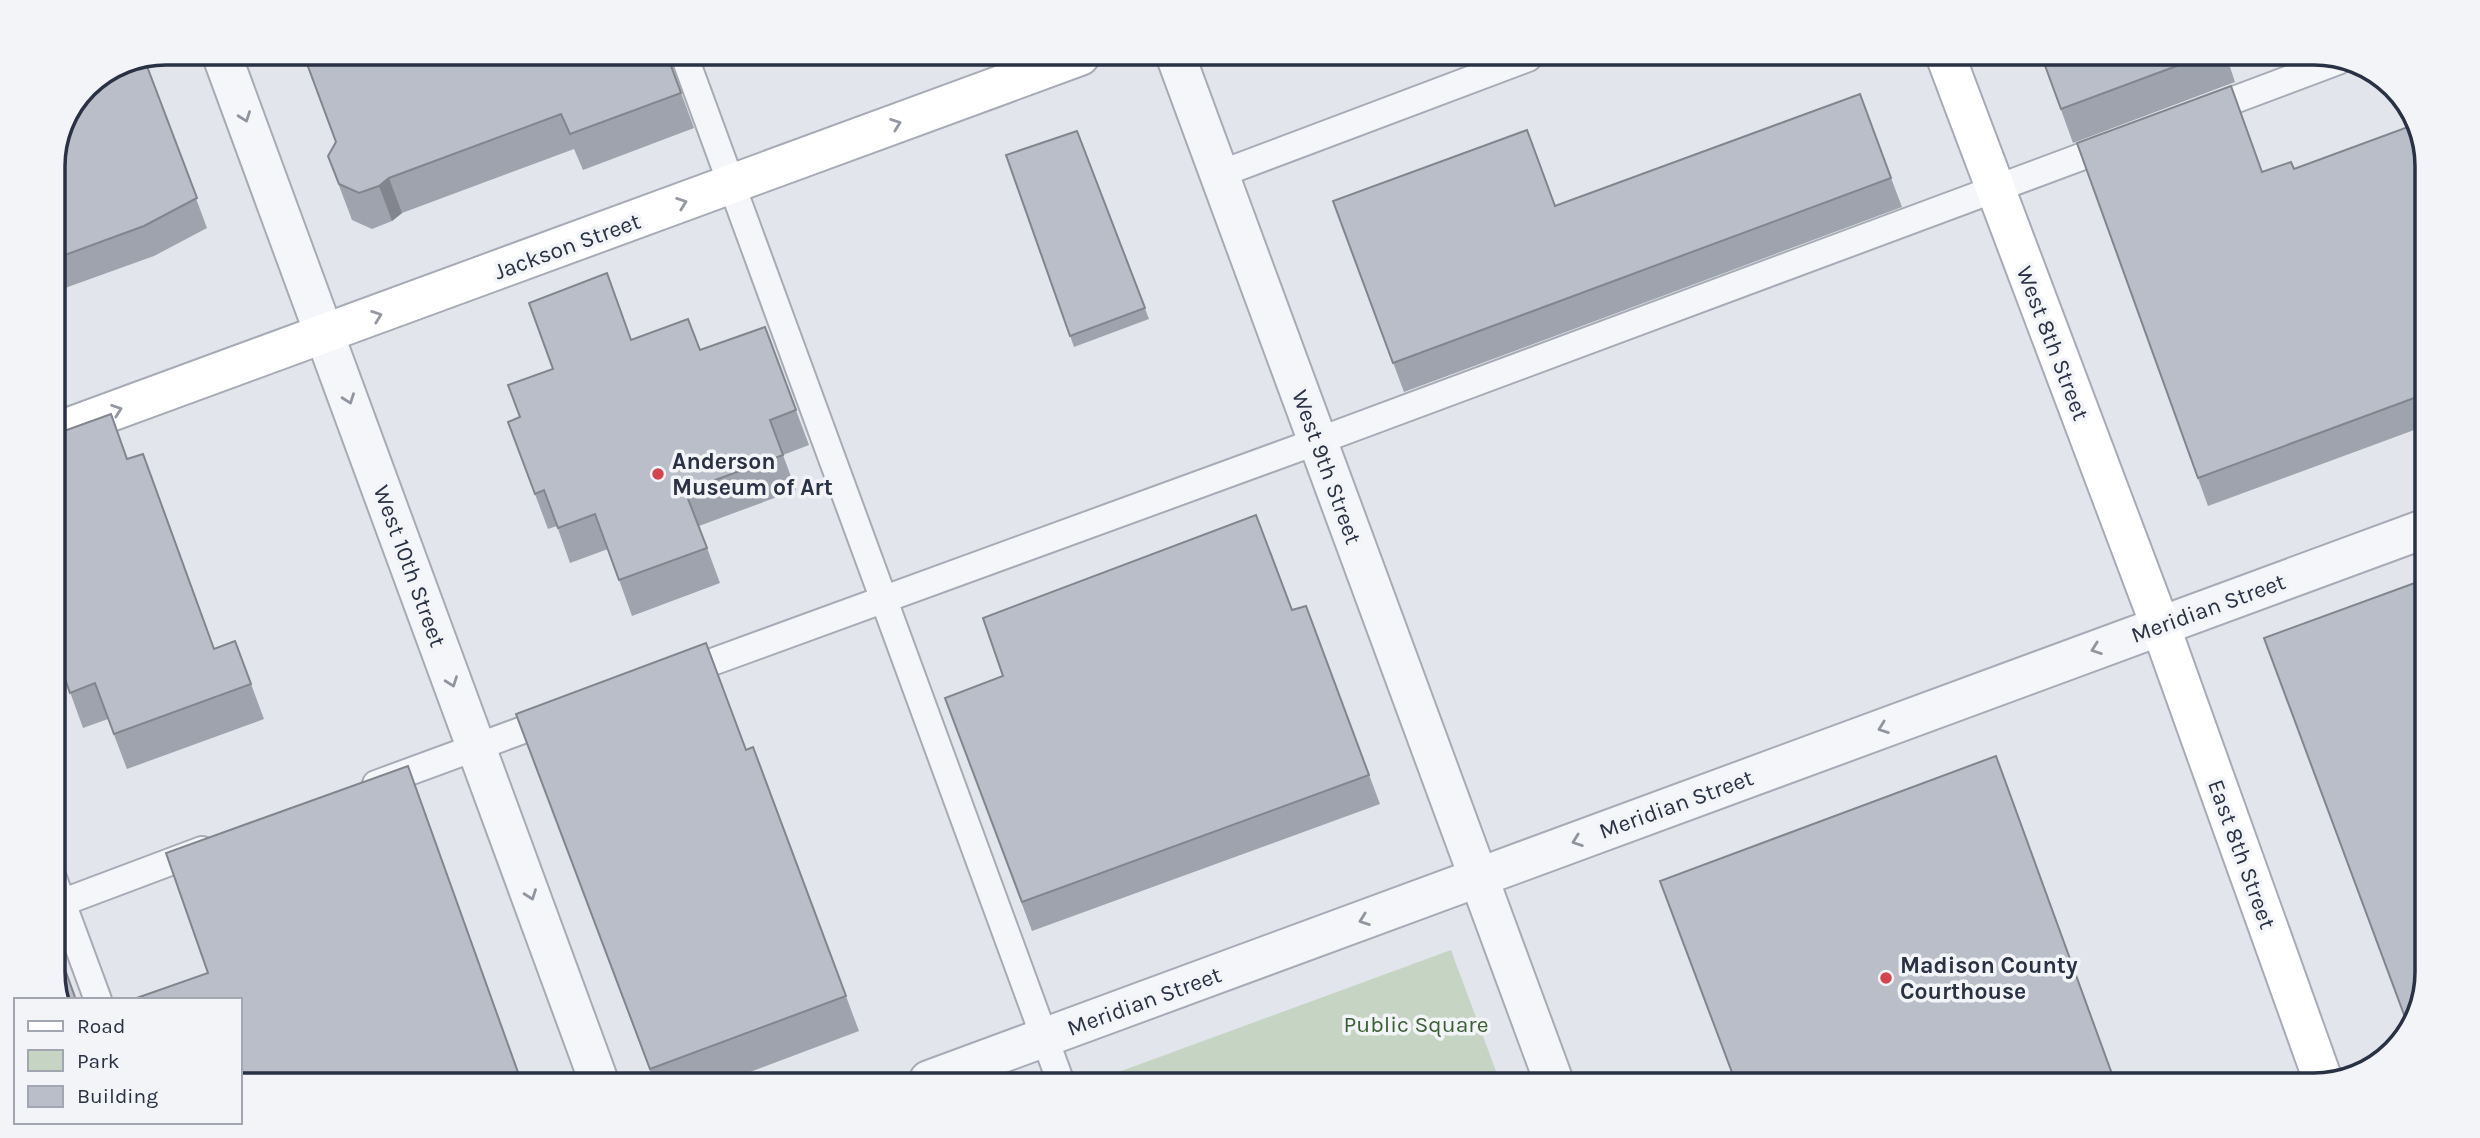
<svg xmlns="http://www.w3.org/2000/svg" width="2480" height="1138" font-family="Karla,sans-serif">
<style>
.green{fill:#c6d5c3}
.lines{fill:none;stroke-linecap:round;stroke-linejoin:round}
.service-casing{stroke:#a7abb6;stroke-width:30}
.minor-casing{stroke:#a7abb6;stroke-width:42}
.secondary-casing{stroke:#a7abb6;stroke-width:42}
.service{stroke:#f5f6f9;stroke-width:26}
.minor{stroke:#f5f6f9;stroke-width:38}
.secondary{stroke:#fff;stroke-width:38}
.wall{fill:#9fa3ad}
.shaded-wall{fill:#82858d}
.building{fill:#b9bec9;stroke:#82858d;stroke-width:2}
.oneway{stroke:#8f949e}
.oneway2{stroke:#9498a2}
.poi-dot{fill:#d34350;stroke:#f2f4f8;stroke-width:2.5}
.labels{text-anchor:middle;stroke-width:7;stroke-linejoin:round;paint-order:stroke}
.street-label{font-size:23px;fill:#293144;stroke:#f2f4f8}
.poi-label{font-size:23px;font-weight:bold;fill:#293144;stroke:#f2f4f8;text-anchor:start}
.park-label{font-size:23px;fill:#3b6036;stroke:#f2f4f8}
.rim{fill:none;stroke:#293144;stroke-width:3.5}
</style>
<rect width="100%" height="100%" fill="#e2e5eb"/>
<!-- green -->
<path class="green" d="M 1451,950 L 1500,1082 L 1094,1081 Z"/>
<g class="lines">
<defs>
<g id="service">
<path d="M 684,55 L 1060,1080"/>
<path d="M 2202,112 L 2338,61"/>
<path d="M 1220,174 L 1528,58"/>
<path d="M 682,673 L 1318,441 L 2113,145"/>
<path d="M 376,784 L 553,719"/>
<path d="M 53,878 L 98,1000"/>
<path d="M 53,906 L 202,850"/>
</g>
<g id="minor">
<path d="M 221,53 L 598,1079"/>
<path d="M 1176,57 L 1554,1082"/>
<path d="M 929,1080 L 2424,529"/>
</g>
<g id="secondary">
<path d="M 1947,60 L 2160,625 L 2324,1083"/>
<path d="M 53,433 L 1080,56"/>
</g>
</defs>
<!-- service casing -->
<use href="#service" class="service-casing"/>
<!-- minor casing -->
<use href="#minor" class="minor-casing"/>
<!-- secondary casing -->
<use href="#secondary" class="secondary-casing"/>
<!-- service -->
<use href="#service" class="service"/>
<!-- minor -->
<use href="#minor" class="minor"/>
<!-- secondary -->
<use href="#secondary" class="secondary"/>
</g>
<!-- wall -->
<g class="wall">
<path d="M 303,53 L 669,55 L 669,60 L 694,128 L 583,170 L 574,149 L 402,213 L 392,221 L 372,229 L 352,220 L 341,191 L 328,156 L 336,142 Z"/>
<path d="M 2043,60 L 2228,61 L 2235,82 L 2073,143 Z"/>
<path d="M 145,61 L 207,228 L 154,256 L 65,288 L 53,281 L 53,159 Z"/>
<path d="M 1077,131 L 1149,319 L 1074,347 L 1006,155 Z"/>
<path d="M 2077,143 L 2262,172 L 2427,159 L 2425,426 L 2208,506 Z"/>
<path d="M 1891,178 L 1902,207 L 1404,392 L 1333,201 L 1555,206 Z"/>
<path d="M 765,327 L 809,445 L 783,455 L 796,490 L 699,526 L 720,583 L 632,616 L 608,549 L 570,563 L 557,526 L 548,529 L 508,422 L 520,417 L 631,340 L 700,350 Z"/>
<path d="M 127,459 L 214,649 L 251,684 L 264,719 L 127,769 L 108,719 L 83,728 L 53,645 Z"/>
<path d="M 1306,606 L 1380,804 L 1032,931 L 945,698 L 1292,610 Z"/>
<path d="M 753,747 L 859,1031 L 731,1079 L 653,1079 L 529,749 L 746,750 Z"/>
</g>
<!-- shaded-wall -->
<path class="shaded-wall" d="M 389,178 L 402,213 L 392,221 L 379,186 Z"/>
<!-- building -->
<g class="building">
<path d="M 303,53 L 667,55 L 681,93 L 570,134 L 561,114 L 389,178 L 379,186 L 359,193 L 339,184 L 328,156 L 336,142 Z"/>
<path d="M 2043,60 L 2190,61 L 2061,109 Z"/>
<path d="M 145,61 L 197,198 L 144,226 L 54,259 L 53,258 L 53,159 L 86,85 Z"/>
<path d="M 2231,86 L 2262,172 L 2291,162 L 2294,169 L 2416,124 L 2427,159 L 2425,394 L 2198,478 L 2077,143 Z"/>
<path d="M 1860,94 L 1891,178 L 1393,363 L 1333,201 L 1527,130 L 1555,206 Z"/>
<path d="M 1077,131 L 1145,308 L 1070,336 L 1006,155 Z"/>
<path d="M 607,273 L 631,340 L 688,319 L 700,350 L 765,327 L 796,410 L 770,420 L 783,455 L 685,491 L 707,548 L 619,580 L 595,514 L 558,528 L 544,490 L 535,494 L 508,422 L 520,417 L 508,385 L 553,369 L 529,303 Z"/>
<path d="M 111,414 L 127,459 L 143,454 L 214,649 L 235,641 L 251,684 L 114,734 L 95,683 L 70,693 L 53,645 L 53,435 Z"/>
<path d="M 1256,515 L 1292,610 L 1306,606 L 1369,775 L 1022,902 L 945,698 L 1003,676 L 983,618 Z"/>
<path d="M 2423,580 L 2419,1016 L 2409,1028 L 2264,638 Z"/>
<path d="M 706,643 L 746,750 L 753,747 L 846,996 L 650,1069 L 516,714 Z"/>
<path d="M 1996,756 L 2116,1085 L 1736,1083 L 1660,881 Z"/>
<path d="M 408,766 L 520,1078 L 240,1077 L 240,1000 L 131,1000 L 208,973 L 166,853 Z"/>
<path d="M 53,936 L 76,1000 L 59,1000 L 53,980 Z"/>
</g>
<!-- one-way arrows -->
<defs><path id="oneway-chevron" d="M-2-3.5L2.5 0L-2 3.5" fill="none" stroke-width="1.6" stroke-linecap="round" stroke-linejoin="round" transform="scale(1.75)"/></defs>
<g class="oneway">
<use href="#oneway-chevron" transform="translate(245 117) rotate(70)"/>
<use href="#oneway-chevron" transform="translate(349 399) rotate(70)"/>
<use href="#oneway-chevron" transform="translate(2096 649) rotate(160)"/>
<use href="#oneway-chevron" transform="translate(452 682) rotate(70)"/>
<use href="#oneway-chevron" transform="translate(1883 728) rotate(160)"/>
<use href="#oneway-chevron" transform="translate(1577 841) rotate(160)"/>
<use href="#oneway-chevron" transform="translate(531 895) rotate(70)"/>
<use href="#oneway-chevron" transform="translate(1364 920) rotate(160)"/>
</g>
<g class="oneway2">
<use href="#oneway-chevron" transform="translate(896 124) rotate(-20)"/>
<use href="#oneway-chevron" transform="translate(682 203) rotate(-20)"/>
<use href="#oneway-chevron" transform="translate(377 316) rotate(-20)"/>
<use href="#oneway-chevron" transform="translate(117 410) rotate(-20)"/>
</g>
<!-- markers -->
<g class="poi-dot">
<circle cx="658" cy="474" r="7"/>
<circle cx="1886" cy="978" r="7"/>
</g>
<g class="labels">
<!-- street labels -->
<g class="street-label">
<text transform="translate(567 246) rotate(-20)" y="8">Jackson Street</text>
<text transform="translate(2053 343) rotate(69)" y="8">West 8th Street</text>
<text transform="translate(1327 467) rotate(70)" y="8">West 9th Street</text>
<text transform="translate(410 566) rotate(70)" y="8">West 10th Street</text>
<text transform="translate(2208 608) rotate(-20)" y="8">Meridian Street</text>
<text transform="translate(1676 804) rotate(-20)" y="8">Meridian Street</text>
<text transform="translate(2242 854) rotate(70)" y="8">East 8th Street</text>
<text transform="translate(1144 1001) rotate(-20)" y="8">Meridian Street</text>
</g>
<!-- poi labels -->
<g class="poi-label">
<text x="672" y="469">Anderson<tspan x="672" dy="26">Museum of Art</tspan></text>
<text x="1900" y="973">Madison County<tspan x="1900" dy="26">Courthouse</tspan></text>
</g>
<!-- park labels -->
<g class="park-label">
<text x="1416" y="1032">Public Square</text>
</g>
</g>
<!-- crop -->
<path d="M0 0H2480V1138H0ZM166 65H2314A101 101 0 0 1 2415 166V972A101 101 0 0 1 2314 1073H166A101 101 0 0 1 65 972V166A101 101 0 0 1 166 65Z" fill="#f2f4f8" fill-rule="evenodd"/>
<path class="rim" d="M166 65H2314A101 101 0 0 1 2415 166V972A101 101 0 0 1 2314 1073H166A101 101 0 0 1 65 972V166A101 101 0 0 1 166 65Z"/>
<!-- legend -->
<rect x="14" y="998" width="228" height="126" fill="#f2f4f8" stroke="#a2a6b0" stroke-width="2"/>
<rect x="28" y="1021" width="35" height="10" fill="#ffffff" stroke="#a2a6b0" stroke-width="2"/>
<text x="77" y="1033" font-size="21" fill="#293144">Road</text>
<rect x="28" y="1050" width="35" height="21" fill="#c6d5c3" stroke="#a2a6b0" stroke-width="2"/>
<text x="77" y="1068" font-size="21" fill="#293144">Park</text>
<rect x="28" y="1086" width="35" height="21" fill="#b9bec9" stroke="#a2a6b0" stroke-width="2"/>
<text x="77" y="1103" font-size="21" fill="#293144">Building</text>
</svg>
